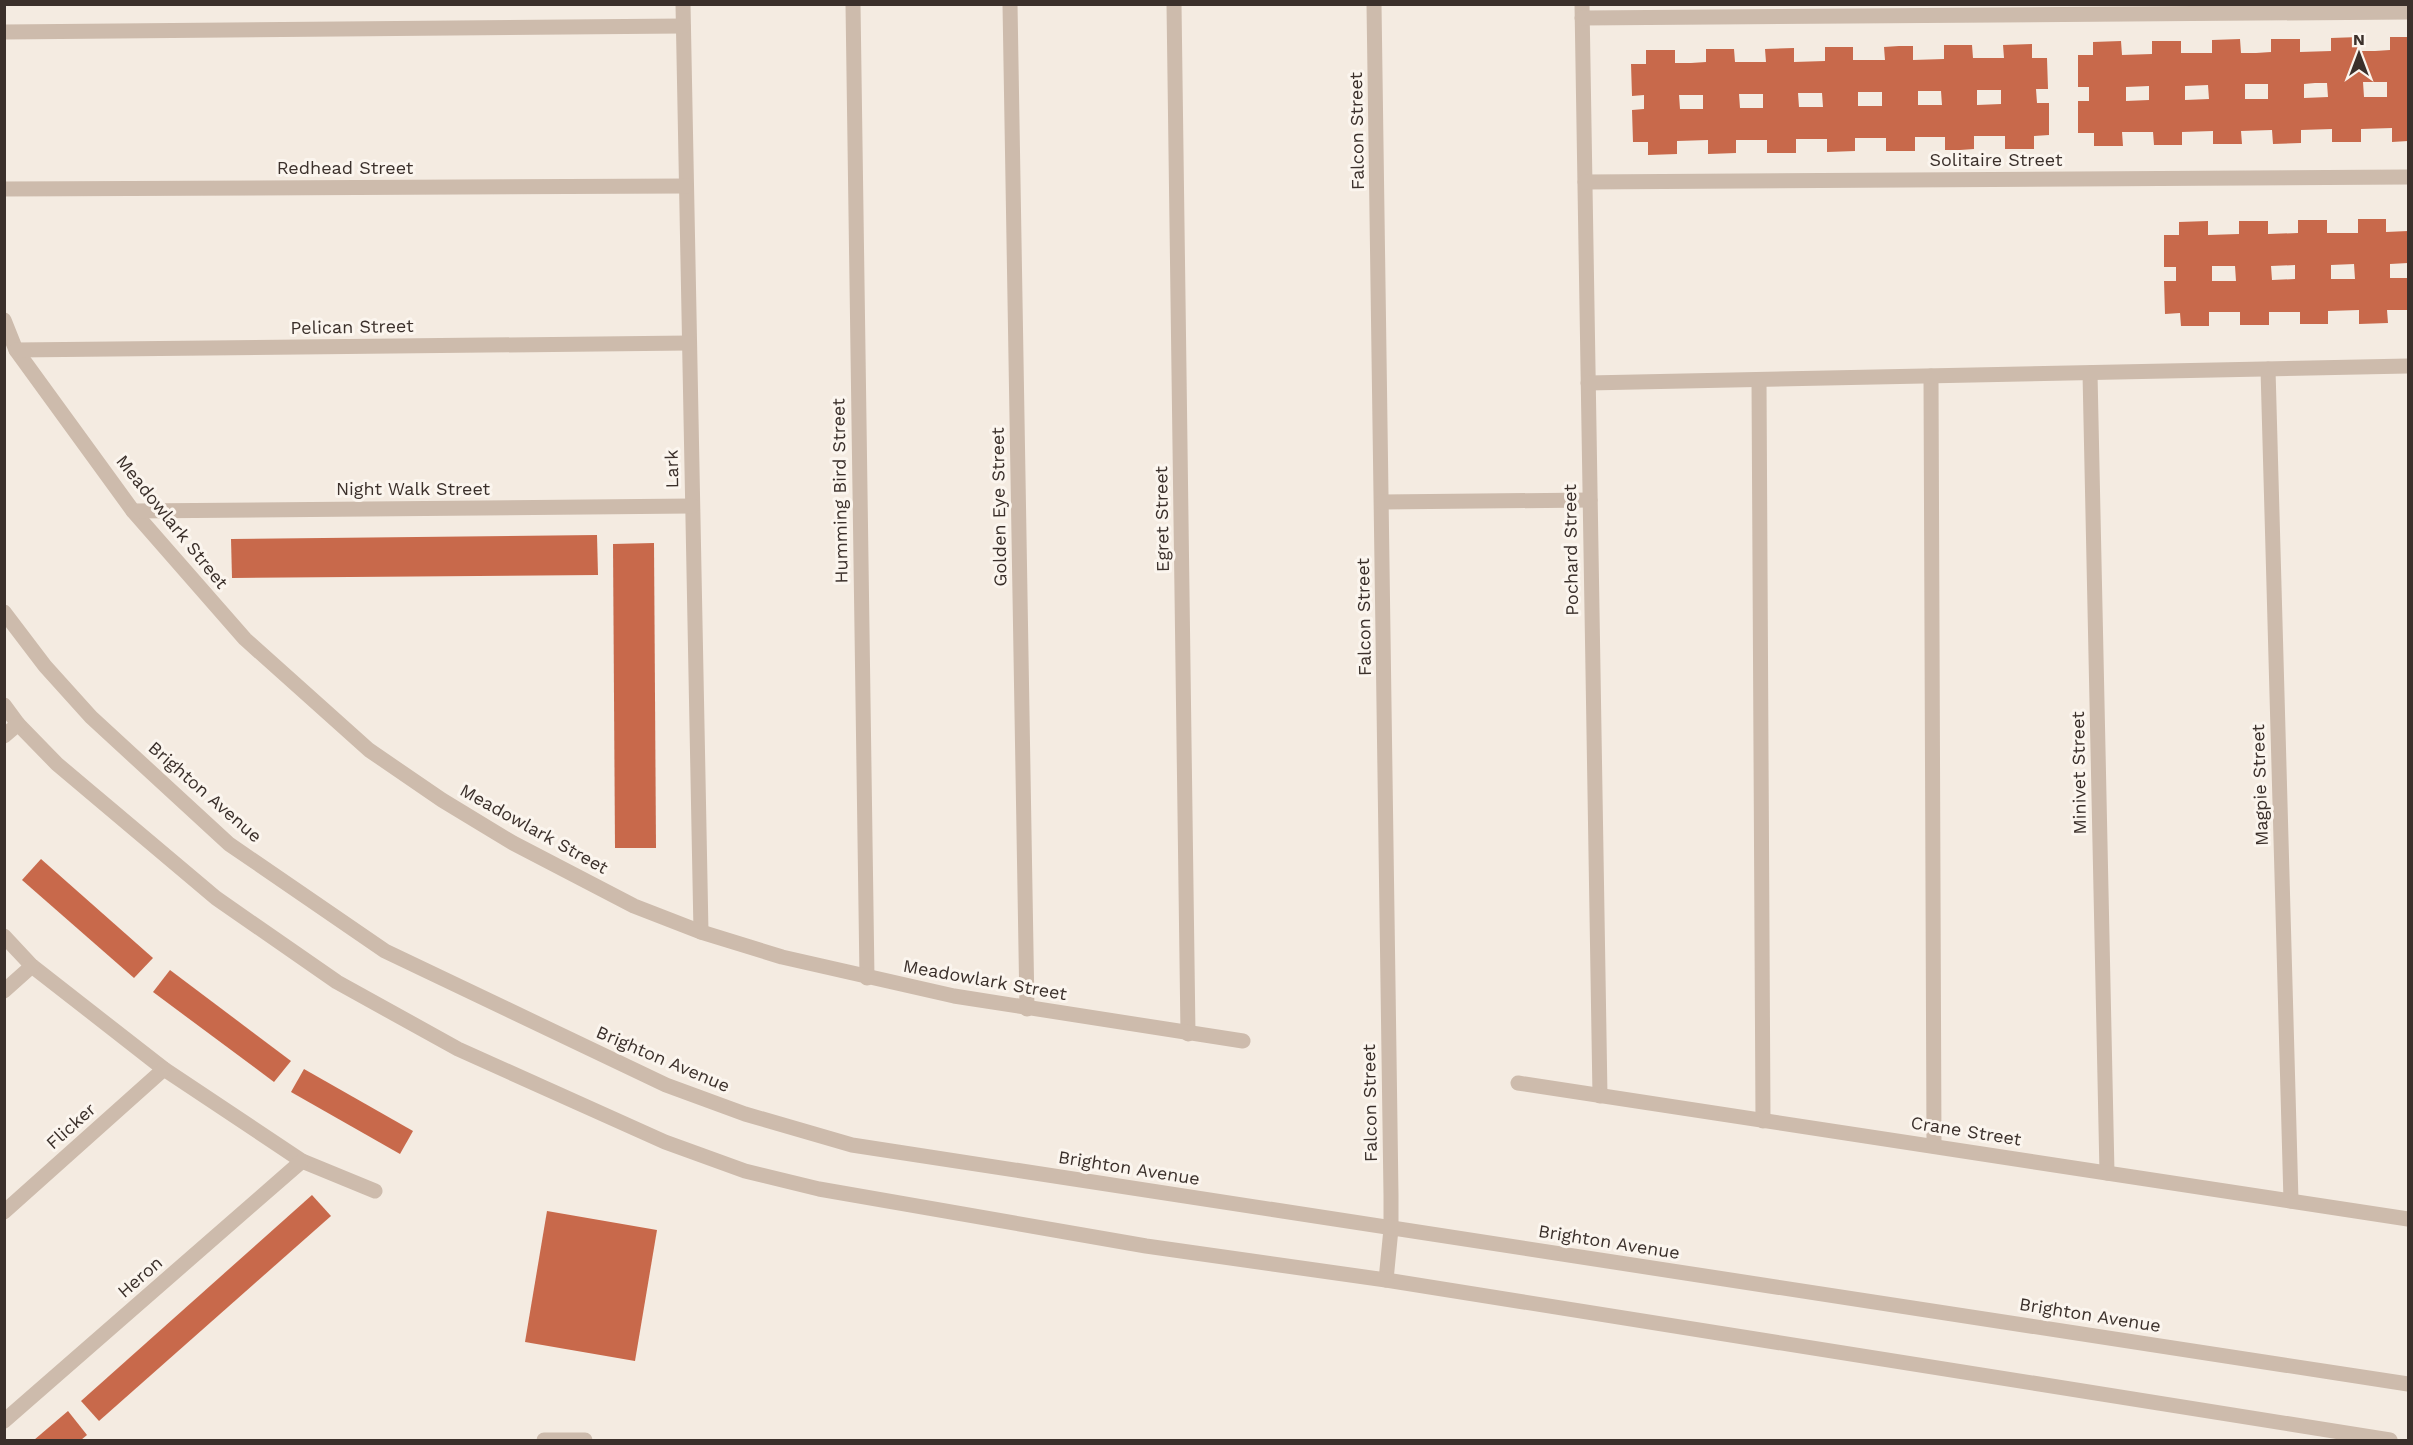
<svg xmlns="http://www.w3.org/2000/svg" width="2413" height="1445" font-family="'Work Sans',sans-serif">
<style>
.building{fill:#c8694b;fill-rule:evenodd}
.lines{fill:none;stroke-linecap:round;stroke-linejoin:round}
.minor{stroke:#cdbbac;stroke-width:15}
.labels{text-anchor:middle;stroke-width:6;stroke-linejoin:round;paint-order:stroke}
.street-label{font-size:18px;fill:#3b302b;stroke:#fbf5ee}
</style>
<rect width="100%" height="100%" fill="#f4ebe1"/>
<!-- building -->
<g class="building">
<path d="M 2359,37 L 2360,51 L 2375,51 L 2390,50 L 2390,37 L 2408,37 L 2408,141 L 2392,142 L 2392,128 L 2361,129 L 2361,142 L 2332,142 L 2332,129 L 2301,130 L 2301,143 L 2273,144 L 2272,130 L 2241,131 L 2242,144 L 2213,144 L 2213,131 L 2182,132 L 2182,145 L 2154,145 L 2153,132 L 2122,132 L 2123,146 L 2094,146 L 2094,133 L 2078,133 L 2078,101 L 2089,101 L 2089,87 L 2078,87 L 2078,55 L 2093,55 L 2093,42 L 2121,41 L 2122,55 L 2152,54 L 2152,41 L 2181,41 L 2181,53 L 2212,53 L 2212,40 L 2240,39 L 2241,53 L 2256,53 L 2271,52 L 2271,39 L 2300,39 L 2300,52 L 2331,51 L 2331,38 ZM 2363,82 L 2387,82 L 2387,97 L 2364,97 ZM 2315,83 L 2327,83 L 2328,97 L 2304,98 L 2304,84 ZM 2245,84 L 2268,84 L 2268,99 L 2245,99 ZM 2208,85 L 2209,99 L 2185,100 L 2185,86 ZM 2149,86 L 2149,100 L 2126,101 L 2126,87 Z"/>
<path d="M 2032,44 L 2032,58 L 2047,58 L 2048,89 L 2036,89 L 2037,103 L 2049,103 L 2049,135 L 2034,136 L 2034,149 L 2005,149 L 2005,136 L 1974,136 L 1974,149 L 1960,150 L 1945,150 L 1945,137 L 1915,137 L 1915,151 L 1886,151 L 1886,138 L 1855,138 L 1855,151 L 1827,152 L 1827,139 L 1796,139 L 1796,153 L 1767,153 L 1767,140 L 1736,140 L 1736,153 L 1708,154 L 1708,140 L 1677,141 L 1677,154 L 1648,155 L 1648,142 L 1633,142 L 1632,110 L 1644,109 L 1644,95 L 1632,96 L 1631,64 L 1646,64 L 1646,50 L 1675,50 L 1675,63 L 1691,63 L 1706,62 L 1706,49 L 1734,49 L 1735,62 L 1766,62 L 1765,49 L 1794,48 L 1794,62 L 1825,61 L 1825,47 L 1853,47 L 1853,60 L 1885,60 L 1884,47 L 1899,46 L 1913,46 L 1913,60 L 1944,59 L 1944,45 L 1972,45 L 1973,58 L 2004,58 L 2003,45 ZM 1977,90 L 2001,90 L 2001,104 L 1977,105 ZM 1918,91 L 1941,91 L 1942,105 L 1918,105 ZM 1858,92 L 1882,92 L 1882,106 L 1858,106 ZM 1798,93 L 1822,93 L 1823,107 L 1799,107 ZM 1739,94 L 1763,94 L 1763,108 L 1740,108 ZM 1679,95 L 1703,95 L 1703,109 L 1680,109 Z"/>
<path d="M 2358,219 L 2386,219 L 2386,232 L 2408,231 L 2408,263 L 2390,264 L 2390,278 L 2408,278 L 2408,310 L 2387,310 L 2388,323 L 2359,324 L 2359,310 L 2328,311 L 2328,324 L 2300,324 L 2300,312 L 2269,312 L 2269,325 L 2240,325 L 2240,312 L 2209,312 L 2209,326 L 2181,326 L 2180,313 L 2165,314 L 2164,281 L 2176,281 L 2176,267 L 2164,267 L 2164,235 L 2179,235 L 2179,222 L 2208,221 L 2208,235 L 2239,234 L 2239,221 L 2268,221 L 2268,234 L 2298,233 L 2298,220 L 2327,220 L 2327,233 L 2358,233 ZM 2354,264 L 2355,279 L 2331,279 L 2331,265 ZM 2295,265 L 2295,279 L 2272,280 L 2271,266 ZM 2212,266 L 2235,266 L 2236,281 L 2212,281 Z"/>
<path d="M 597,535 L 598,575 L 232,578 L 231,539 Z"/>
<path d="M 654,543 L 656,848 L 615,848 L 613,544 Z"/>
<path d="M 41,859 L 153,958 L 134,978 L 22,880 Z"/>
<path d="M 170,970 L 291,1061 L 274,1082 L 153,992 Z"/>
<path d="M 304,1069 L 413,1131 L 400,1154 L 291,1092 Z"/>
<path d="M 312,1195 L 331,1216 L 99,1421 L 81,1401 Z"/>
<path d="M 547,1211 L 657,1230 L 635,1361 L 525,1342 Z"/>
<path d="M 68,1411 L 87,1435 L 81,1440 L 34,1440 Z"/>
</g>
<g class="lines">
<!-- minor -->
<g class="minor">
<path d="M 683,4 L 701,932"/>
<path d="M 853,4 L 867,978"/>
<path d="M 1010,4 L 1027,1009"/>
<path d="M 1174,4 L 1188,1034"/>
<path d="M 1374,4 L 1391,1195 L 1391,1229 L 1386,1280"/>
<path d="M 1582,4 L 1600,1096"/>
<path d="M 1582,18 L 2408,12"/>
<path d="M 4,32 L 683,26"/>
<path d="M 1585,182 L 2408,177"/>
<path d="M 4,189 L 686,186"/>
<path d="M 4,320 L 16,350 L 133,511 L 245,639 L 369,750 L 442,800 L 513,843 L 634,906 L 701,932 L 782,957 L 954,996 L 1243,1041"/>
<path d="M 16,350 L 689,343"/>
<path d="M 2268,369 L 2291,1201"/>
<path d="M 2090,373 L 2107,1173"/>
<path d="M 1931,376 L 1934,1146"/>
<path d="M 1759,380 L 1763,1121"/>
<path d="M 1588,383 L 2408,366"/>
<path d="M 1382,502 L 1590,500"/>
<path d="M 133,511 L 692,506"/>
<path d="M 4,612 L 45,666 L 91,717 L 229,844 L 385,951 L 666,1085 L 745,1114 L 852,1145 L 2408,1384"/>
<path d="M 4,705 L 18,724 L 57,764 L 216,898 L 337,982 L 458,1049 L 665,1142 L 745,1171 L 819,1189 L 1146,1246 L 1386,1280 L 2390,1440"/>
<path d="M 4,736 L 18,724"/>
<path d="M 4,936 L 32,966 L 164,1069 L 302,1161 L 375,1191"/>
<path d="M 4,991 L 32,966"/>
<path d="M 1518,1083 L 2408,1219"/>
<path d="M 4,1212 L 164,1069"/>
<path d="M 4,1421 L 302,1161"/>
<path d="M 544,1440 L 585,1440"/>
</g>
</g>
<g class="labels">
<!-- street labels -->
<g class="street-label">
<text transform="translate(1357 131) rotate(-91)" y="6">Falcon Street</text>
<text x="1996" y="166">Solitaire Street</text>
<text x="345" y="174">Redhead Street</text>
<text transform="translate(352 327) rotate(-1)" y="6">Pelican Street</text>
<text transform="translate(672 469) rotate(-91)" y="6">Lark</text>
<text x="413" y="495">Night Walk Street</text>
<text transform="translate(840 491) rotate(-91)" y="6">Humming Bird Street</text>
<text transform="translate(999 507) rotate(-91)" y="6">Golden Eye Street</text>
<text transform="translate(1162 519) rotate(-91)" y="6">Egret Street</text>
<text transform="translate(172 522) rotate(51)" y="6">Meadowlark Street</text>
<text transform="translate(1571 550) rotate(-91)" y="6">Pochard Street</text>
<text transform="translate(1364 617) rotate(-91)" y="6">Falcon Street</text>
<text transform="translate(2079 773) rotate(-91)" y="6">Minivet Street</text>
<text transform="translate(2260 785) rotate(-92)" y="6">Magpie Street</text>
<text transform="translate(205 792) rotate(41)" y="6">Brighton Avenue</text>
<text transform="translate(534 829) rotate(29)" y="6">Meadowlark Street</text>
<text transform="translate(985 980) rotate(10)" y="6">Meadowlark Street</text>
<text transform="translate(663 1059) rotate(23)" y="6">Brighton Avenue</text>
<text transform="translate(1370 1103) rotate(-91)" y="6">Falcon Street</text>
<text transform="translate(71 1126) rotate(-42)" y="6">Flicker</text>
<text transform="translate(1966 1131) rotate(9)" y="6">Crane Street</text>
<text transform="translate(1129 1168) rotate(9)" y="6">Brighton Avenue</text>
<text transform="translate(1609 1242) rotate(9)" y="6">Brighton Avenue</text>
<text transform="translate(140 1277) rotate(-41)" y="6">Heron</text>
<text transform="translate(2090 1315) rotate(9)" y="6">Brighton Avenue</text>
</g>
</g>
<!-- border -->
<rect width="2413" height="1445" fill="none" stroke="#3b302b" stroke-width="12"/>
<!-- north arrow -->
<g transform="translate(2359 54)" stroke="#fbf5ee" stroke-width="4.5" paint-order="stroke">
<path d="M0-4.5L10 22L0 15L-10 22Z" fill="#3b302b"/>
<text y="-9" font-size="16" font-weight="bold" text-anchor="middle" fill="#3b302b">N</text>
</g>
</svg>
